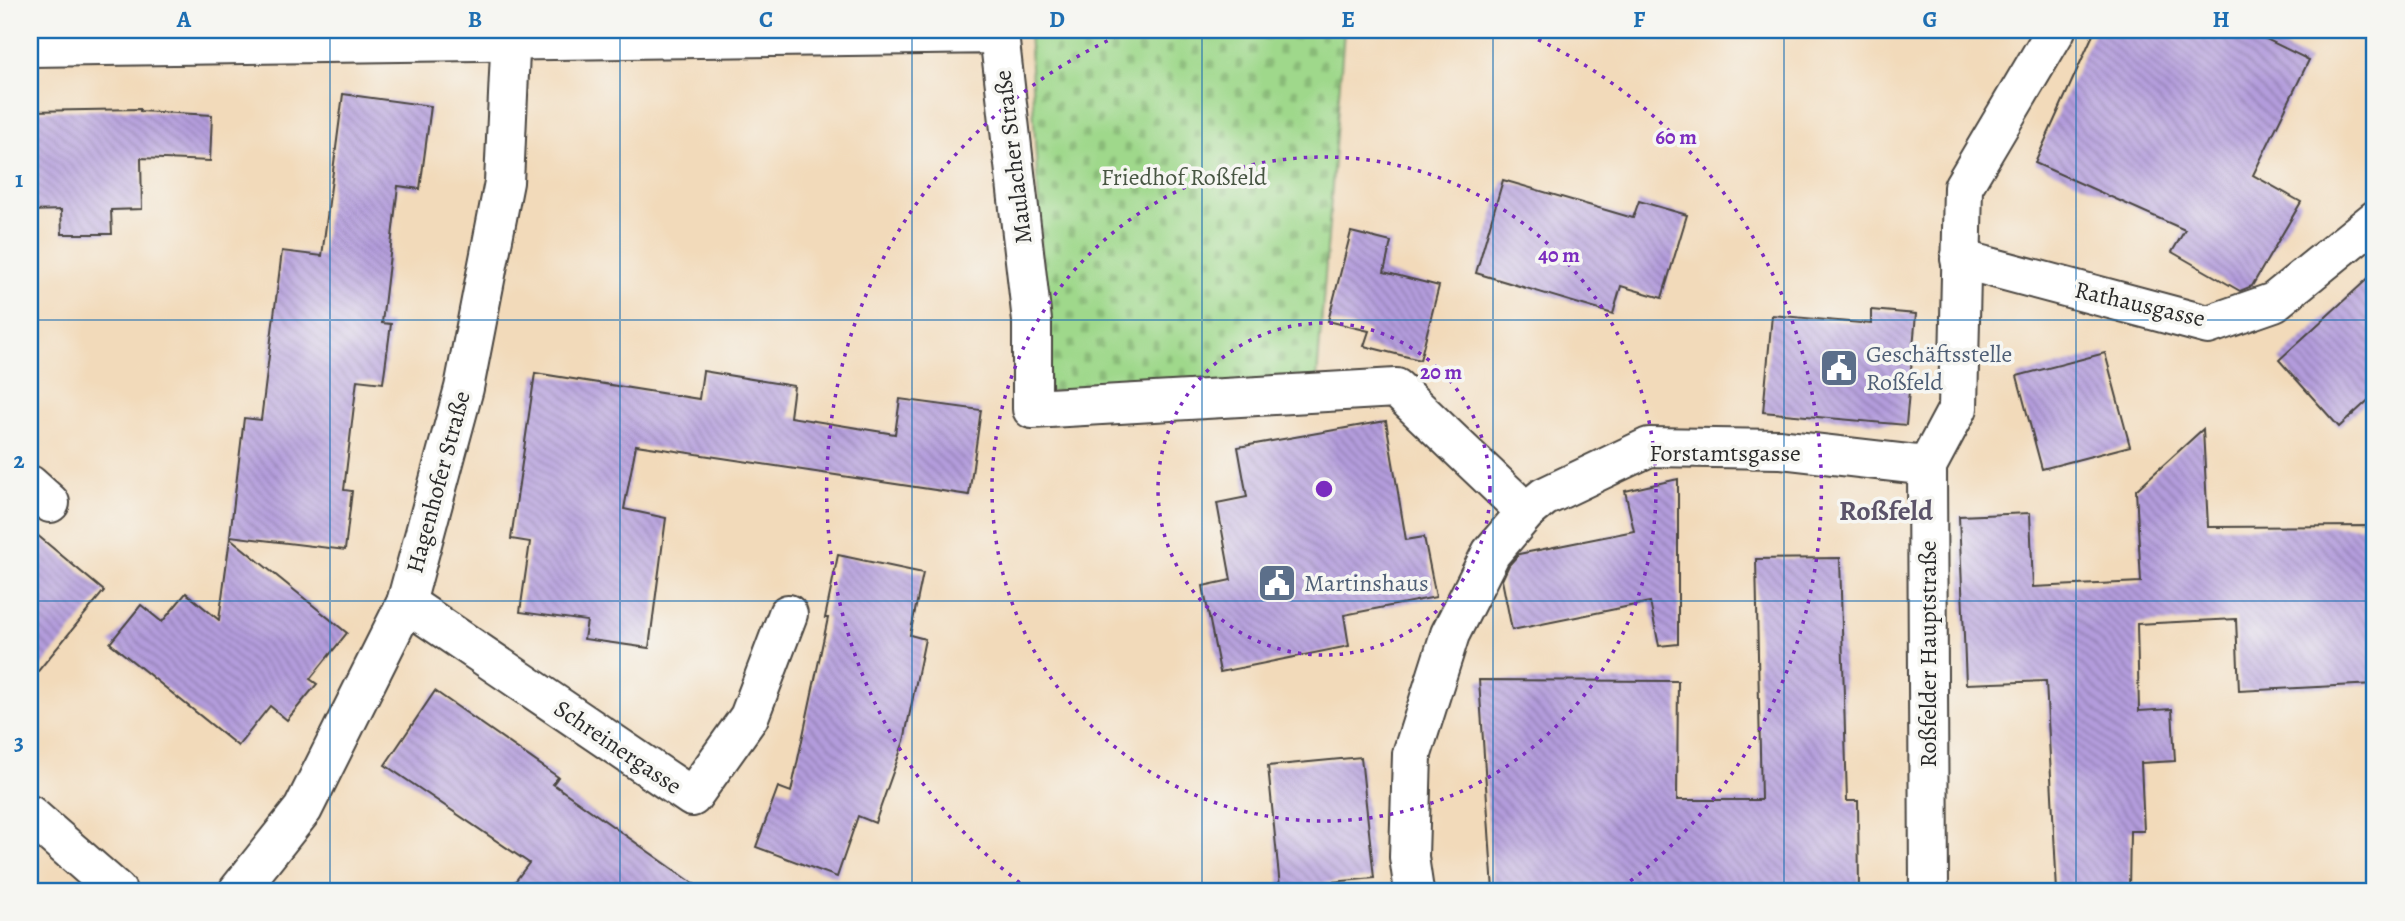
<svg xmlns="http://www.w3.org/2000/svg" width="2405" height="921" font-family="Alegreya,serif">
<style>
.cemetery{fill:url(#cemetery-stones);stroke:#65825b;stroke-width:2}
.building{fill:url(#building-back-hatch)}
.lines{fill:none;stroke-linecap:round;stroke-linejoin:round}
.street-casing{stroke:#494540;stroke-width:42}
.secondary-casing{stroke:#494540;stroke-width:42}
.street{stroke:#fff;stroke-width:38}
.secondary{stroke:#fff;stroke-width:38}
.grid{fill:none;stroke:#1f6fb2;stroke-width:2;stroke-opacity:0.55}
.ring{fill:none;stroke:#7b2cbf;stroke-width:3.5;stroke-dasharray:3.5 7}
.labels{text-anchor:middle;stroke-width:7;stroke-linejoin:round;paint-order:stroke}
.street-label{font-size:24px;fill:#2b2b2b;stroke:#f6f6f2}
.park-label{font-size:24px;fill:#485643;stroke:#f6f6f2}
.service-label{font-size:24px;fill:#4e5e75;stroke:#f6f6f2;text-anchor:start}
.quarter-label{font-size:28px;font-weight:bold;fill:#5b5369;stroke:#f6f6f2}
.centre{fill:#7b2cbf;stroke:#f6f6f2;stroke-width:3.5}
.ring-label{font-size:21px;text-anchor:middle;font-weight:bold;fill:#7b2cbf;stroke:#f6f6f2;stroke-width:7;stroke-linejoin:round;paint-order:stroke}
.neatline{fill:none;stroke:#1f6fb2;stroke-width:2.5}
.grid-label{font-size:23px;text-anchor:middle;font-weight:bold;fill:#1f6fb2}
</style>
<defs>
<pattern id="cemetery-stones" width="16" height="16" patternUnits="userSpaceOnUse" patternTransform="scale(1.75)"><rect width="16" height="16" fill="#9fd88b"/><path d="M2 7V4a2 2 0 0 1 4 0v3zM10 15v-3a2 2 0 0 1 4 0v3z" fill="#89ba78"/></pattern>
<pattern id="building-back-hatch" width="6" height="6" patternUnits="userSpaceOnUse" patternTransform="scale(1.75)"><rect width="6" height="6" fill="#b39cdc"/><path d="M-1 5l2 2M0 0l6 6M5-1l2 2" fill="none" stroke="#927fb3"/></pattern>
</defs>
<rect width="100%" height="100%" fill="#f6f6f2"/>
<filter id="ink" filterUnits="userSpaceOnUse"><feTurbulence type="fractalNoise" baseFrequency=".0143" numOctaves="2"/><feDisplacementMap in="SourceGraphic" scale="14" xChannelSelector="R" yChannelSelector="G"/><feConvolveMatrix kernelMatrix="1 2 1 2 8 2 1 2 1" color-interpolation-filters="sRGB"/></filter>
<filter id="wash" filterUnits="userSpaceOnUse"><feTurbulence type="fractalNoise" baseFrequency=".00686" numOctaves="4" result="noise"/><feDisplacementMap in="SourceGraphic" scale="28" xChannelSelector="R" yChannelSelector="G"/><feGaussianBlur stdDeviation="1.57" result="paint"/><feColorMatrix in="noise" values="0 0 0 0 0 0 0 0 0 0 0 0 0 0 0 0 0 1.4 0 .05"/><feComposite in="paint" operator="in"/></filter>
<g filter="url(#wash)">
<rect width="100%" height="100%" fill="#f2daba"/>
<!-- cemetery -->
<path class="cemetery" d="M 1029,30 L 1344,30 L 1317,379 L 1049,392 Z"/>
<g id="blocks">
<!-- building -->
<g class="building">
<path d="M 2095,30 L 2248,30 L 2309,60 L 2253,175 L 2301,202 L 2252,286 L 2240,291 L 2172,252 L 2185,230 L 2035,163 Z"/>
<path d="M 343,94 L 431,106 L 420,189 L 398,186 L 382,323 L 391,324 L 383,383 L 357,380 L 344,490 L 352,491 L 345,550 L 230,536 L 244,418 L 261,420 L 282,251 L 322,256 Z"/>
<path d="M 140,109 L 140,111 L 212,115 L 210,161 L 141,158 L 142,209 L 111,210 L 112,234 L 62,234 L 61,210 L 30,211 L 30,111 Z"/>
<path d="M 1503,180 L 1633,218 L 1639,201 L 1687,215 L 1662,298 L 1621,286 L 1613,314 L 1476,273 Z"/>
<path d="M 1351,232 L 1391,242 L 1384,272 L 1439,286 L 1420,360 L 1364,346 L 1369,331 L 1328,321 Z"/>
<path d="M 2375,272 L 2375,394 L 2339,427 L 2279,360 Z"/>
<path d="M 1871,310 L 1916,314 L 1906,425 L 1763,412 L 1772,315 L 1871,324 Z"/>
<path d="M 2105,353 L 2130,446 L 2042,469 L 2017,376 Z"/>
<path d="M 703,371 L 794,386 L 790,417 L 895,434 L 900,399 L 981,410 L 969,495 L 636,445 L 624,509 L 666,518 L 649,648 L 584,639 L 587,621 L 520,612 L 530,542 L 511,539 L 535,373 L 699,399 Z"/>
<path d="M 1386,421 L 1406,540 L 1424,537 L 1436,597 L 1344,615 L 1349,646 L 1220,672 L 1203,586 L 1231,580 L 1217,503 L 1247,497 L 1238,447 Z"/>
<path d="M 2203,429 L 2208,527 L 2370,526 L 2375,684 L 2239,691 L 2236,619 L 2137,624 L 2139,711 L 2172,709 L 2175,761 L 2141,763 L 2144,831 L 2130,831 L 2129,891 L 2057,891 L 2046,681 L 1966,684 L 1959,516 L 2030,513 L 2033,587 L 2141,582 L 2136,490 Z"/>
<path d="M 1678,479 L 1678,644 L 1659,646 L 1650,602 L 1512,630 L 1502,580 L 1509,565 L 1519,554 L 1634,531 L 1625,491 Z"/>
<path d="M 30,529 L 104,591 L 30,681 Z"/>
<path d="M 230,538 L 347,633 L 310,679 L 317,684 L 287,720 L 270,706 L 238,746 L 110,643 L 141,605 L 162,622 L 186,593 L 219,620 Z"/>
<path d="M 838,555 L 923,573 L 910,635 L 925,639 L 904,741 L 875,823 L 858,816 L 837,877 L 756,847 L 778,787 L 791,792 L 828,618 L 825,618 Z"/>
<path d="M 1840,558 L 1847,801 L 1858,801 L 1859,891 L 1493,891 L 1479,680 L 1678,681 L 1677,800 L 1761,800 L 1756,559 Z"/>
<path d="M 435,691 L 558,777 L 553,784 L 704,891 L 508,891 L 529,863 L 385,765 Z"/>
<path d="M 1361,757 L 1374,878 L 1280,887 L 1268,766 Z"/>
</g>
</g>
</g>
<g filter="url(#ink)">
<use href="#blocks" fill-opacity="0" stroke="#494540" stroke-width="2"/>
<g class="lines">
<defs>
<g id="street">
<path d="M 30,47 L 999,34 L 1032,321 L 1032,409 L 1396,388 L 1526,512"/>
<path d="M 1960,259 L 2208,325 L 2274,302 L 2375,220"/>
<path d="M 30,485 L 50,503"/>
<path d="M 406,603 L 692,797 L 749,717 L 788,614"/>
<path d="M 238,891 L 303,809 L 406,603 L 464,388 L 504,182 L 511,30"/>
<path d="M 1414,891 L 1409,857 L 1412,754 L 1450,634 L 1491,553 L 1526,512 L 1544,497 L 1649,447 L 1780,449 L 1927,466"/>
<path d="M 1929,891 L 1927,466 L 1958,408 L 1963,187 L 2056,30"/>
</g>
<path id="secondary" d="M 30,815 L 117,891"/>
</defs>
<!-- street casing -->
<use href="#street" class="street-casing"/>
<!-- secondary casing -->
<use href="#secondary" class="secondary-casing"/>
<!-- street -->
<use href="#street" class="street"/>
<!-- secondary -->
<use href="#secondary" class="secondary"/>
</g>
</g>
<!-- grid -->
<path class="grid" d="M 330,30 L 330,891M 620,30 L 620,891M 912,30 L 912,891M 1202,30 L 1202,891M 1493,30 L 1493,891M 1784,30 L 1784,891M 2076,30 L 2076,891M 30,320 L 2375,320M 30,601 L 2375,601"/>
<!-- distance rings -->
<g class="ring">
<circle cx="1324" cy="489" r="166"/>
<circle cx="1324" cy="489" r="332"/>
<path d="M1028 889A498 498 0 0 1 1129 31M1519 31A498 498 0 0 1 1620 889"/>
</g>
<!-- icons -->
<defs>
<symbol id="civic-square" viewBox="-11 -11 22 22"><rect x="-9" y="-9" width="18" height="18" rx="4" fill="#5c6f8a" stroke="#f6f6f2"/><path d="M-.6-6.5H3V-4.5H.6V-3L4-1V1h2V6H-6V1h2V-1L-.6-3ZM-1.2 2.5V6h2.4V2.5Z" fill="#fff"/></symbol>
</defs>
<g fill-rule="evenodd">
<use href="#civic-square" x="1817" y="346" width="44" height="44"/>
<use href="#civic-square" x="1255" y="561" width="44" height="44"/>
</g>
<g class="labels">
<!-- street labels -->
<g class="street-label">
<text transform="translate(1013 157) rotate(-97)" y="8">Maulacher Straße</text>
<text transform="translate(2140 304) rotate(13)" y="8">Rathausgasse</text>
<text x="1725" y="461">Forstamtsgasse</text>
<text transform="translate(438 482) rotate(-75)" y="8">Hagenhofer Straße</text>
<text transform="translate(1928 654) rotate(-90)" y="8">Roßfelder Hauptstraße</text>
<text transform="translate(618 747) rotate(34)" y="8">Schreinergasse</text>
</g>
<!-- park labels -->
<g class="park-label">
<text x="1184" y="185">Friedhof Roßfeld</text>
</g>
<!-- service labels -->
<g class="service-label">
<text x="1866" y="362">Geschäftsstelle<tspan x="1866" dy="28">Roßfeld</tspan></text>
<text x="1304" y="591">Martinshaus</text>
</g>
<!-- quarter labels -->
<g class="quarter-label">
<text x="1886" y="520">Roßfeld</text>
</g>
</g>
<circle cx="1324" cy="489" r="10" class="centre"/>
<g class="ring-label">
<text x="1676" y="144">60 m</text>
<text x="1559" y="262">40 m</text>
<text x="1441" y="379">20 m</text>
</g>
<!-- margin -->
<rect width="2405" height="921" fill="none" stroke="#f6f6f2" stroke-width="77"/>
<rect x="38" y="38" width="2328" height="845" class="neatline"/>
<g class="grid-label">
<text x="184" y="27">A</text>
<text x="475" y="27">B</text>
<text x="766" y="27">C</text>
<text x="1057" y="27">D</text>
<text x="1348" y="27">E</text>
<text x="1639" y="27">F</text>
<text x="1930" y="27">G</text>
<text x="2221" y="27">H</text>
<text x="19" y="187">1</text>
<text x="19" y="468">2</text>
<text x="19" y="750">3</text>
</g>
</svg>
